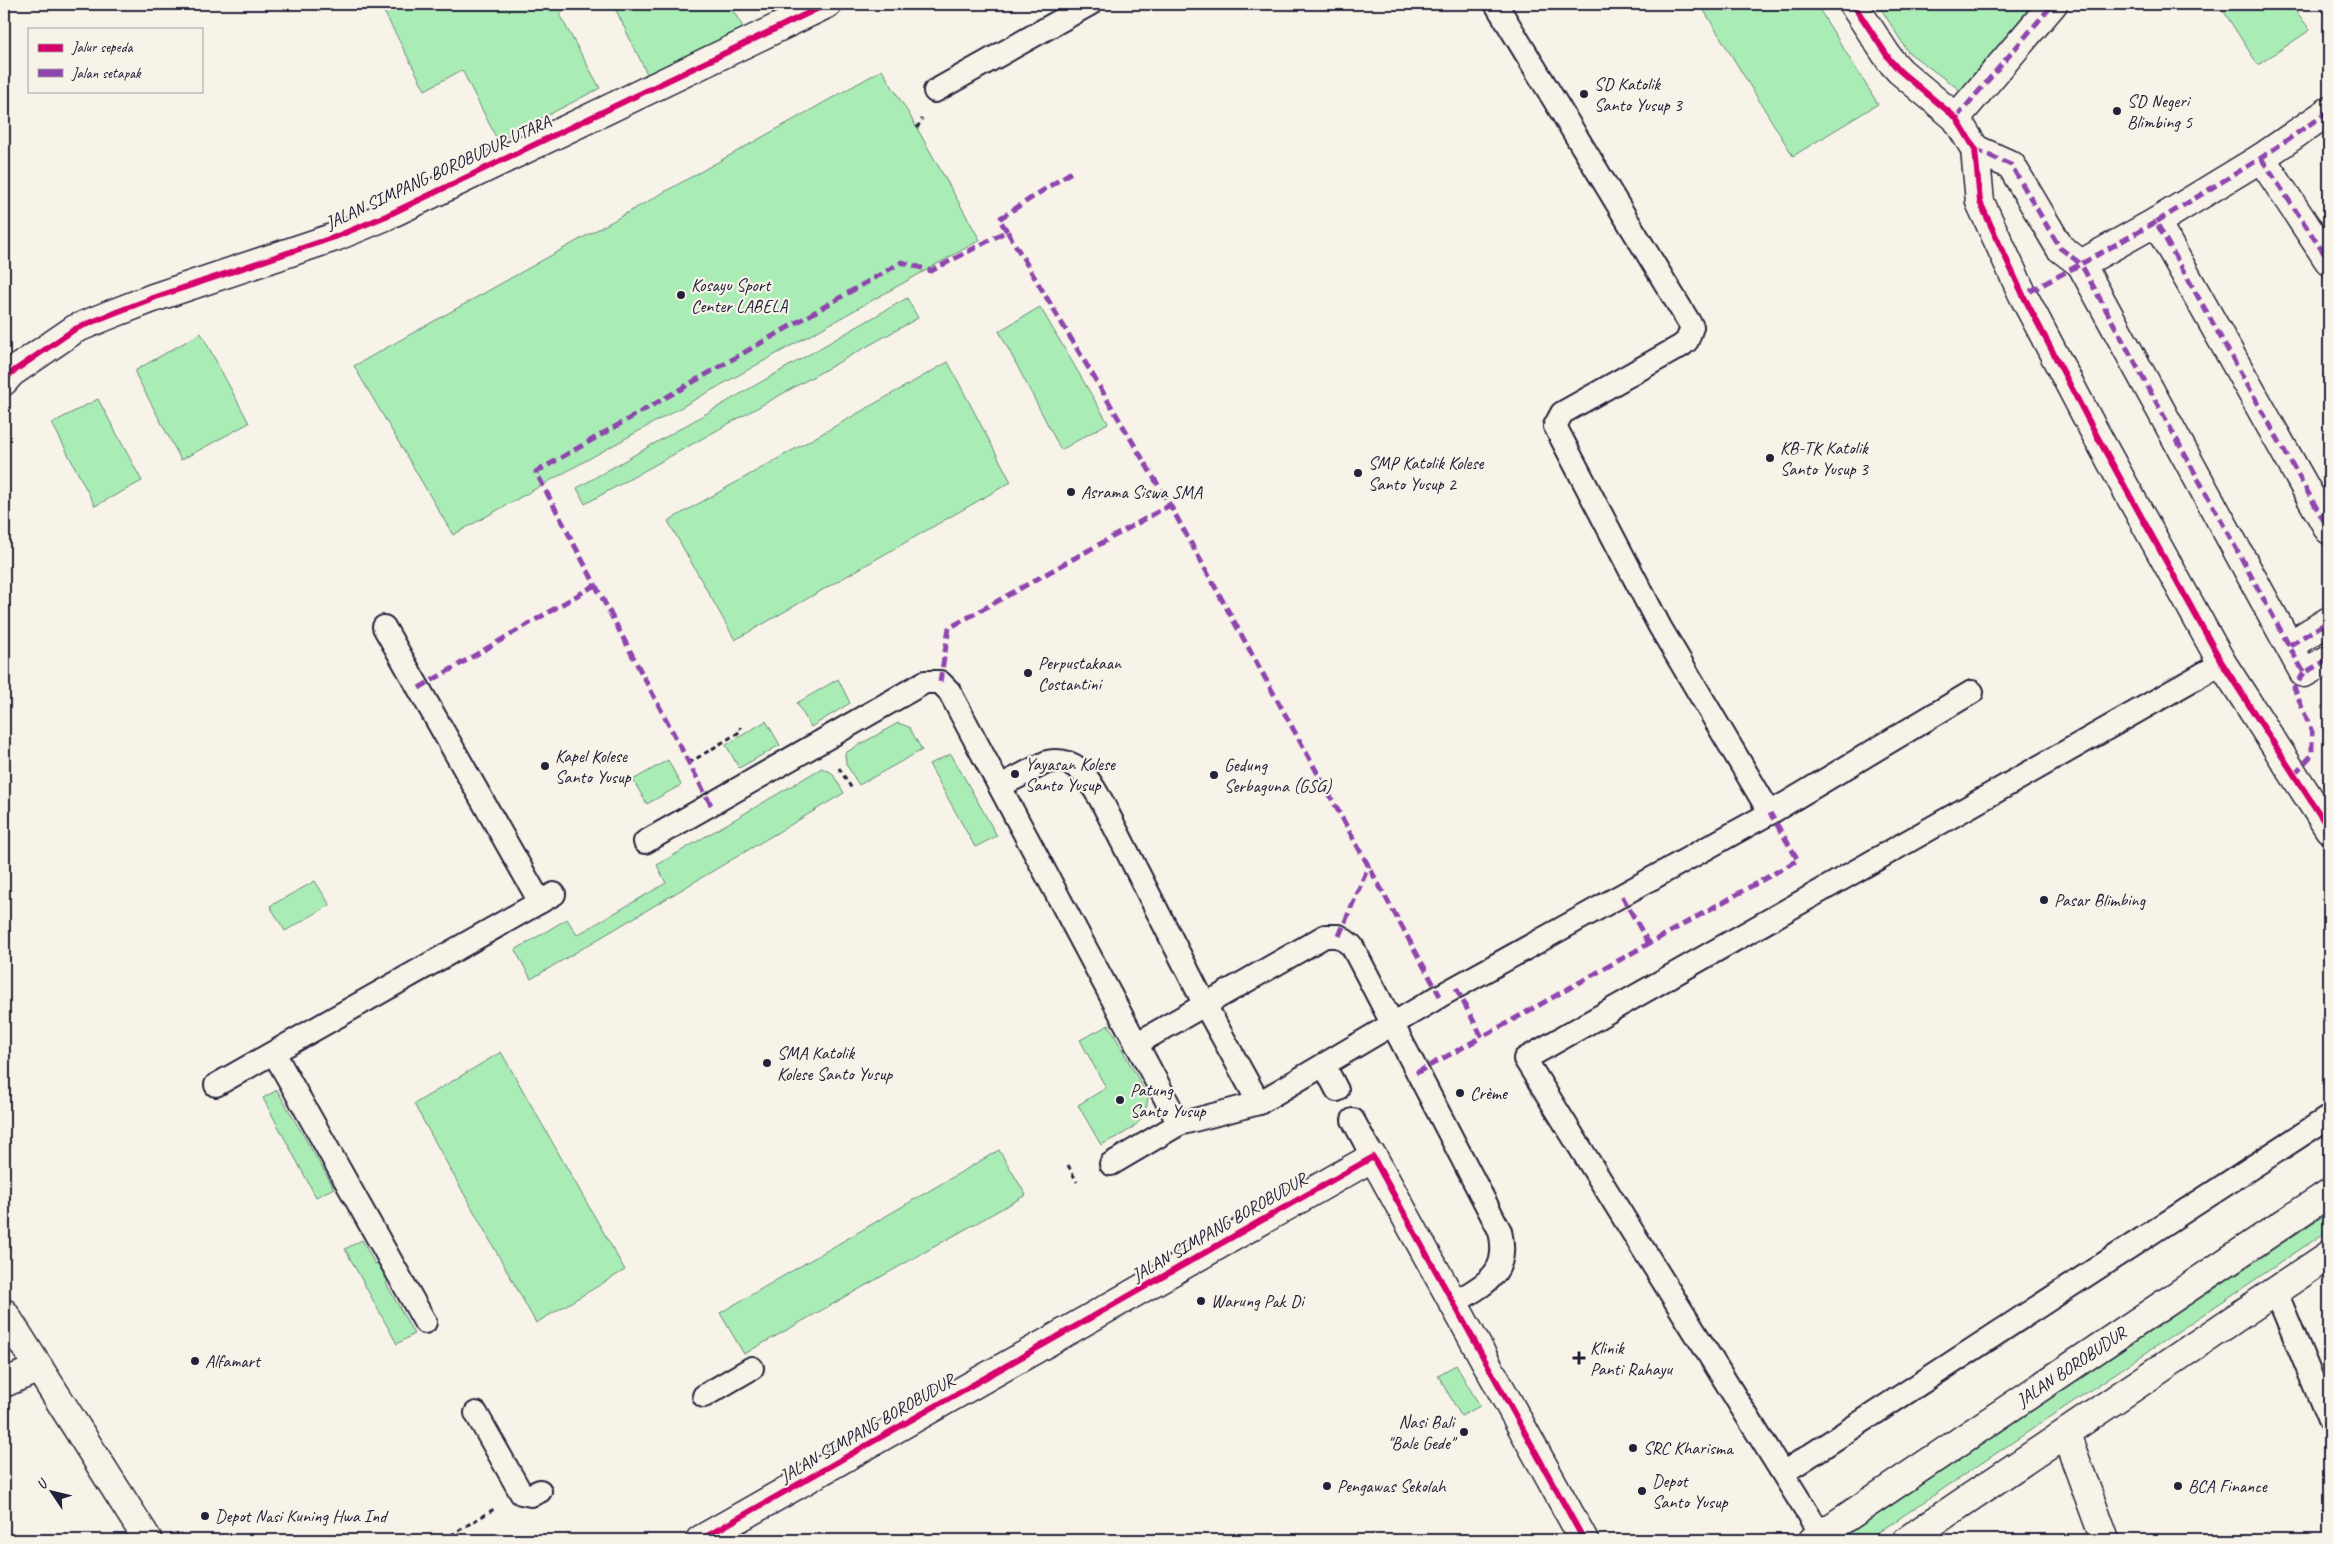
<svg xmlns="http://www.w3.org/2000/svg" width="2333" height="1544" font-family="Caveat,sans-serif">
<style>
.green{fill:#aaecb6;stroke:#668778}
.lines{fill:none;stroke-linecap:round;stroke-linejoin:round}
.lane-casing{stroke:#22223b;stroke-width:26}
.street-casing{stroke:#22223b;stroke-width:31}
.primary-casing{stroke:#22223b;stroke-width:31}
.path{stroke:#22223b;stroke-width:3;stroke-dasharray:5 4;stroke-linecap:butt}
.lane{stroke:#f7f3e8;stroke-width:22}
.street{stroke:#f7f3e8;stroke-width:28}
.primary{stroke:#f7f3e8;stroke-width:28}
.quiet{stroke:#8e44ad;stroke-width:5;stroke-dasharray:10 5;stroke-linecap:butt}
.cycleway-casing{stroke:#f7f3e8;stroke-width:9}
.cycleway{stroke:#d6006c;stroke-width:6}
.poi-dot{fill:#22223b;stroke:#f7f3e8;stroke-width:2}
.labels{text-anchor:middle;stroke-width:4.5;stroke-linejoin:round;paint-order:stroke}
.poi-label{font-size:18px;fill:#22223b;stroke:#f7f3e8;text-anchor:start}
.street-label{font-size:18px;fill:#22223b;stroke:#f7f3e8}
</style>
<rect width="100%" height="100%" fill="#f7f3e8"/>
<filter id="ink" filterUnits="userSpaceOnUse"><feTurbulence type="fractalNoise" baseFrequency=".02" numOctaves="2"/><feDisplacementMap in="SourceGraphic" scale="10" xChannelSelector="R" yChannelSelector="G"/><feConvolveMatrix kernelMatrix="1 2 1 2 8 2 1 2 1" color-interpolation-filters="sRGB"/></filter>
<g filter="url(#ink)">
<!-- green -->
<g class="green">
<path d="M 380,4 L 577,4 L 559,14 L 600,88 L 498,141 L 462,70 L 425,90 Z"/>
<path d="M 613,4 L 729,4 L 746,32 L 650,80 Z"/>
<path d="M 1700,4 L 1816,4 L 1878,104 L 1793,156 Z"/>
<path d="M 1878,4 L 2037,4 L 1964,93 L 1908,52 Z"/>
<path d="M 2219,4 L 2291,4 L 2310,30 L 2258,65 Z"/>
<path d="M 882,70 L 909,114 L 980,240 L 453,535 L 354,366 Z"/>
<path d="M 907,298 L 918,318 L 585,504 L 577,488 Z"/>
<path d="M 1040,307 L 1108,423 L 1061,450 L 999,331 Z"/>
<path d="M 201,333 L 249,423 L 181,460 L 136,375 L 136,370 Z"/>
<path d="M 948,362 L 1011,482 L 735,640 L 668,521 Z"/>
<path d="M 98,399 L 142,481 L 95,506 L 52,423 Z"/>
<path d="M 838,679 L 850,703 L 811,727 L 797,703 Z"/>
<path d="M 766,721 L 780,745 L 739,768 L 726,745 Z"/>
<path d="M 898,723 L 909,727 L 922,750 L 859,785 L 846,764 L 845,753 Z"/>
<path d="M 951,754 L 997,836 L 975,847 L 929,764 Z"/>
<path d="M 668,760 L 681,785 L 647,804 L 633,780 Z"/>
<path d="M 822,768 L 832,773 L 844,793 L 531,979 L 515,950 L 567,919 L 577,935 L 666,883 L 657,865 Z"/>
<path d="M 315,881 L 330,905 L 285,931 L 270,906 Z"/>
<path d="M 1109,1025 L 1148,1097 C 1146,1127 1125,1132 1101,1145 L 1078,1105 L 1106,1088 L 1080,1040 Z"/>
<path d="M 501,1052 L 625,1270 L 536,1323 L 414,1104 Z"/>
<path d="M 277,1090 L 334,1188 L 316,1197 L 263,1098 Z"/>
<path d="M 999,1150 L 1026,1195 L 744,1354 L 720,1313 Z"/>
<path d="M 2329,1212 L 2329,1230 L 1867,1540 L 1840,1540 Z"/>
<path d="M 362,1240 L 375,1264 L 381,1262 L 390,1279 L 386,1283 L 414,1334 L 397,1344 L 345,1249 Z"/>
<path d="M 1456,1365 L 1480,1406 L 1461,1416 L 1438,1375 Z"/>
</g>
<g class="lines">
<defs>
<g id="lane">
<path d="M 1496,4 L 1692,327 L 1687,341 L 1681,346 L 1562,413 L 1555,426 L 1660,627 L 1770,813"/>
<path d="M 935,91 L 1090,4"/>
<path d="M 384,627 L 540,902"/>
<path d="M 1000,786 L 1047,762 C 1077,756 1087,777 1101,800 L 1205,1005 L 1259,1103"/>
<path d="M 645,842 L 925,682 L 940,682 L 949,691 L 1179,1124"/>
<path d="M 1136,1044 L 1325,936 L 1339,936 L 1352,946 L 1500,1231 C 1510,1274 1486,1283 1454,1303"/>
<path d="M 274,1053 L 425,1322"/>
<path d="M 1324,1065 L 1337,1090"/>
<path d="M 216,1085 L 554,894"/>
<path d="M 1353,1120 L 1373,1157"/>
<path d="M 1111,1164 L 1179,1124 L 1259,1103 L 1440,996 L 1770,813 L 1972,692"/>
<path d="M 2276,1292 L 2329,1420"/>
<path d="M 704,1396 L 752,1368"/>
<path d="M 476,1413 L 521,1493 L 531,1495 L 540,1491"/>
<path d="M 1783,1473 L 2329,1117"/>
<path d="M 1821,1535 L 1525,1059 L 2222,663"/>
</g>
<g id="street">
<path d="M 1853,4 L 1890,60 L 1900,71 L 1956,118 L 1975,149 L 1980,202 L 2023,295 L 2092,427 L 2222,663 L 2329,829"/>
<path d="M 2329,111 L 2261,158 L 2156,222 L 2329,530"/>
<path d="M 1956,118 L 2053,4"/>
<path d="M 1975,149 L 2011,165 L 2060,248 L 2081,264"/>
<path d="M 2261,158 L 2329,261"/>
<path d="M 2156,222 L 2081,264 L 2304,673 L 2329,659"/>
<path d="M 4,381 L 11,373 L 75,329 L 109,315 L 153,298 L 335,237 L 386,216 L 827,4"/>
<path d="M 2290,645 L 2329,621"/>
<path d="M 4,1313 L 148,1540"/>
<path d="M 4,1383 L 39,1368"/>
<path d="M 2066,1434 L 2105,1540"/>
<path d="M 700,1540 L 1373,1157 L 1584,1540"/>
</g>
<g id="primary">
<path id="s1" d="M 1813,1540 L 2329,1193"/>
<path d="M 1907,1540 L 2329,1255"/>
</g>
</defs>
<!-- lane casing -->
<use href="#lane" class="lane-casing"/>
<!-- street casing -->
<use href="#street" class="street-casing"/>
<!-- primary casing -->
<use href="#primary" class="primary-casing"/>
<!-- path -->
<g class="path">
<path d="M 917,128 L 922,119"/>
<path d="M 689,763 L 741,731 L 740,727"/>
<path d="M 839,768 L 852,789"/>
<path d="M 1068,1165 L 1077,1182"/>
<path d="M 443,1540 L 494,1509"/>
</g>
<!-- lane -->
<use href="#lane" class="lane"/>
<!-- street -->
<use href="#street" class="street"/>
<!-- primary -->
<use href="#primary" class="primary"/>
<!-- quiet -->
<g class="quiet">
<path d="M 2329,111 L 2261,158 L 2156,222 L 2329,530"/>
<path d="M 1956,118 L 2053,4"/>
<path d="M 1975,149 L 2011,165 L 2060,248 L 2081,264 L 2023,295"/>
<path d="M 2261,158 L 2329,261"/>
<path d="M 2156,222 L 2081,264 L 2304,673 L 2329,659"/>
<path d="M 1007,231 L 999,219 L 1073,171"/>
<path d="M 2290,645 L 2329,621"/>
<path d="M 940,682 L 949,628 L 1170,505"/>
<path d="M 419,688 L 595,585"/>
<path d="M 2294,774 L 2312,755 L 2312,732 L 2294,688 L 2304,673"/>
<path d="M 711,805 L 536,472 L 902,262 L 931,271 L 1007,231 L 1170,505 L 1440,996"/>
<path d="M 1622,896 L 1648,942"/>
<path d="M 1339,936 L 1369,865"/>
<path d="M 1456,988 L 1482,1037 L 1798,860 L 1770,813"/>
<path d="M 1416,1073 L 1482,1037"/>
</g>
<defs>
<g id="cycleway">
<path d="M 1853,4 L 1890,60 L 1900,71 L 1956,118 L 1975,149 L 1980,202 L 2023,295 L 2092,427 L 2222,663 L 2329,829"/>
<path d="M 4,381 L 11,373 L 75,329 L 109,315 L 153,298 L 335,237 L 386,216 L 827,4"/>
<path d="M 700,1540 L 1373,1157 L 1584,1540"/>
</g>
</defs>
<!-- cycleway casing -->
<use href="#cycleway" class="cycleway-casing"/>
<!-- cycleway -->
<use href="#cycleway" class="cycleway"/>
</g>
</g>
<!-- markers -->
<g class="poi-dot">
<circle cx="1584" cy="94" r="5"/>
<circle cx="2117" cy="111" r="5"/>
<circle cx="681" cy="295" r="5"/>
<circle cx="1770" cy="458" r="5"/>
<circle cx="1358" cy="473" r="5"/>
<circle cx="1071" cy="492" r="5"/>
<circle cx="1028" cy="673" r="5"/>
<circle cx="545" cy="766" r="5"/>
<circle cx="1015" cy="774" r="5"/>
<circle cx="1214" cy="775" r="5"/>
<circle cx="2044" cy="900" r="5"/>
<circle cx="767" cy="1063" r="5"/>
<circle cx="1460" cy="1093" r="5"/>
<circle cx="1120" cy="1100" r="5"/>
<circle cx="1201" cy="1301" r="5"/>
<path d="M1576.5 1350.5h5v5h5v5h-5v5h-5v-5h-5v-5h5z"/>
<circle cx="195" cy="1361" r="5"/>
<circle cx="1464" cy="1432" r="5"/>
<circle cx="1633" cy="1448" r="5"/>
<circle cx="1327" cy="1486" r="5"/>
<circle cx="2178" cy="1486" r="5"/>
<circle cx="1642" cy="1491" r="5"/>
<circle cx="205" cy="1516" r="5"/>
</g>
<g class="labels">
<!-- poi labels -->
<g class="poi-label">
<text x="1594" y="90">SD Katolik<tspan x="1594" dy="21">Santo Yusup 3</tspan></text>
<text x="2127" y="107">SD Negeri<tspan x="2127" dy="21">Blimbing 5</tspan></text>
<text x="691" y="291">Kosayu Sport<tspan x="691" dy="21">Center LABELA</tspan></text>
<text x="1780" y="454">KB-TK Katolik<tspan x="1780" dy="21">Santo Yusup 3</tspan></text>
<text x="1368" y="469">SMP Katolik Kolese<tspan x="1368" dy="21">Santo Yusup 2</tspan></text>
<text x="1081" y="498">Asrama Siswa SMA</text>
<text x="1038" y="669">Perpustakaan<tspan x="1038" dy="21">Costantini</tspan></text>
<text x="555" y="762">Kapel Kolese<tspan x="555" dy="21">Santo Yusup</tspan></text>
<text x="1025" y="770">Yayasan Kolese<tspan x="1025" dy="21">Santo Yusup</tspan></text>
<text x="1224" y="771">Gedung<tspan x="1224" dy="21">Serbaguna (GSG)</tspan></text>
<text x="2054" y="906">Pasar Blimbing</text>
<text x="777" y="1059">SMA Katolik<tspan x="777" dy="21">Kolese Santo Yusup</tspan></text>
<text x="1130" y="1096">Patung<tspan x="1130" dy="21">Santo Yusup</tspan></text>
<text x="1470" y="1099">Crème</text>
<text x="1211" y="1307">Warung Pak Di</text>
<text x="1590" y="1354">Klinik<tspan x="1590" dy="21">Panti Rahayu</tspan></text>
<text x="205" y="1367">Alfamart</text>
<text x="1454" y="1428" text-anchor="end">Nasi Bali<tspan x="1454" dy="21">"Bale Gede"</tspan></text>
<text x="1643" y="1454">SRC Kharisma</text>
<text x="1652" y="1487">Depot<tspan x="1652" dy="21">Santo Yusup</tspan></text>
<text x="1337" y="1492">Pengawas Sekolah</text>
<text x="2188" y="1492">BCA Finance</text>
<text x="215" y="1522">Depot Nasi Kuning Hwa Ind</text>
</g>
<!-- street labels -->
<g class="street-label">
<text transform="translate(438 172) rotate(-25)" y="6">JALAN SIMPANG BOROBUDUR UTARA</text>
<text transform="translate(1219 1227) rotate(-30)" y="6">JALAN SIMPANG BOROBUDUR</text>
<text dy="6" stroke="none"><textPath href="#s1" startOffset="311">JALAN BOROBUDUR</textPath></text>
<text transform="translate(867 1428) rotate(-30)" y="6">JALAN SIMPANG BOROBUDUR</text>
</g>
</g>
<!-- margin -->
<rect width="2333" height="1544" fill="none" stroke="#f7f3e8" stroke-width="20"/>
<rect x="10" y="10" width="2313" height="1524" fill="none" stroke="#22223b" stroke-width="2" filter="url(#ink)"/>
<!-- legend -->
<rect x="28" y="28" width="175" height="65" fill="#f7f3e8" stroke="#a29fa3"/>
<rect x="38" y="44" width="25" height="8" fill="#d6006c" stroke="#a29fa3"/>
<text x="72" y="52" font-size="15" fill="#22223b">Jalur sepeda</text>
<rect x="38" y="69" width="25" height="8" fill="#8e44ad" stroke="#a29fa3"/>
<text x="72" y="78" font-size="15" fill="#22223b">Jalan setapak</text>
<!-- north arrow -->
<g transform="translate(52 1492) rotate(305)" stroke="#f7f3e8" stroke-width="4" paint-order="stroke">
<path d="M0-4L9 19L0 12L-9 19Z" fill="#22223b"/>
<text y="-8" font-size="14" font-weight="bold" text-anchor="middle" fill="#22223b">U</text>
</g>
</svg>
